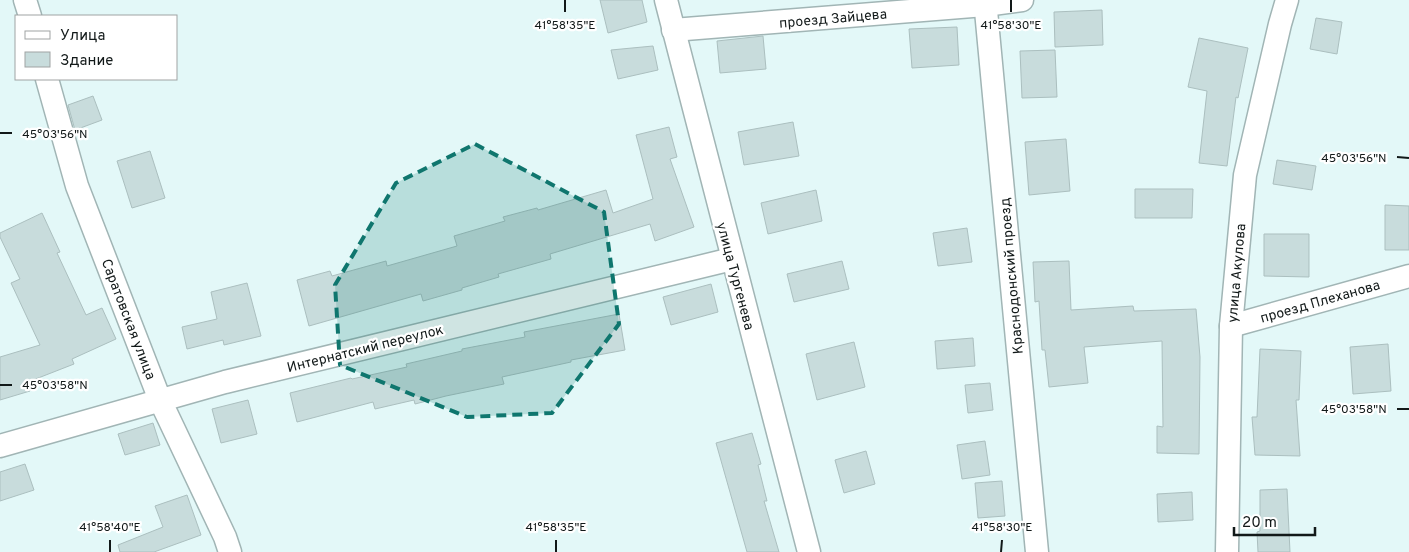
<svg xmlns="http://www.w3.org/2000/svg" width="1409" height="552" font-family="Overpass,sans-serif">
<style>
.building{fill:#c8dcdc;stroke:#abbfbf}
.lines{fill:none;stroke-linecap:round;stroke-linejoin:round}
.minor-casing{stroke:#a1b5b5;stroke-width:25}
.minor{stroke:#fff;stroke-width:22}
.marked{fill:#0f766e;fill-opacity:0.2;stroke:#0f766e;stroke-width:4;stroke-dasharray:10 6;stroke-linejoin:round}
.ticks{fill:none;stroke:#121919;stroke-width:2}
.labels{text-anchor:middle;stroke-width:4.5;stroke-linejoin:round;paint-order:stroke}
.street-label{font-size:14px;fill:#121919;stroke:#fff}
.ticks-label{font-size:12px;text-anchor:middle;fill:#121919;stroke:#fff;stroke-width:4.5;stroke-linejoin:round;paint-order:stroke}
</style>
<rect width="100%" height="100%" fill="#e3f8f8"/>
<!-- building -->
<g class="building">
<path d="M 600,0 L 642,0 L 647,22 L 608,33 Z"/>
<path d="M 1102,10 L 1103,45 L 1055,47 L 1054,12 Z"/>
<path d="M 1316,18 L 1342,22 L 1337,54 L 1310,49 Z"/>
<path d="M 957,27 L 959,65 L 912,68 L 909,29 Z"/>
<path d="M 763,36 L 766,69 L 720,73 L 717,41 Z"/>
<path d="M 1199,38 L 1248,48 L 1238,98 L 1236,97 L 1227,166 L 1199,163 L 1207,91 L 1188,87 Z"/>
<path d="M 653,46 L 658,70 L 618,79 L 611,50 Z"/>
<path d="M 1055,50 L 1057,97 L 1022,98 L 1020,51 Z"/>
<path d="M 93,96 L 102,120 L 75,130 L 68,105 Z"/>
<path d="M 793,122 L 799,156 L 744,165 L 738,132 Z"/>
<path d="M 669,127 L 677,157 L 670,159 L 694,227 L 655,241 L 650,224 L 550,254 L 551,259 L 498,274 L 499,277 L 462,288 L 462,290 L 423,301 L 421,294 L 309,326 L 297,280 L 330,271 L 332,276 L 386,261 L 387,266 L 457,246 L 454,236 L 505,221 L 503,217 L 537,208 L 538,210 L 606,190 L 613,213 L 653,199 L 636,135 Z"/>
<path d="M 1066,139 L 1070,191 L 1029,195 L 1025,142 Z"/>
<path d="M 150,151 L 165,198 L 132,208 L 117,161 Z"/>
<path d="M 1277,160 L 1316,166 L 1312,190 L 1273,184 Z"/>
<path d="M 1135,189 L 1193,189 L 1192,218 L 1135,218 Z"/>
<path d="M 816,190 L 822,221 L 768,234 L 761,203 Z"/>
<path d="M 1385,205 L 1409,206 L 1409,250 L 1385,250 Z"/>
<path d="M 42,213 L 60,252 L 57,253 L 86,315 L 102,308 L 116,339 L 72,359 L 74,364 L 28,382 L 30,391 L 0,400 L 0,357 L 40,345 L 11,283 L 20,279 L 0,237 L 0,233 Z"/>
<path d="M 967,228 L 972,262 L 938,266 L 933,233 Z"/>
<path d="M 1264,234 L 1309,234 L 1309,277 L 1264,276 Z"/>
<path d="M 842,261 L 849,289 L 794,302 L 787,274 Z"/>
<path d="M 1069,261 L 1071,310 L 1133,306 L 1134,311 L 1196,309 L 1200,357 L 1199,454 L 1157,453 L 1157,426 L 1163,427 L 1162,341 L 1084,347 L 1088,383 L 1049,387 L 1045,350 L 1042,350 L 1039,301 L 1035,302 L 1033,262 Z"/>
<path d="M 247,283 L 261,336 L 224,345 L 223,340 L 187,349 L 182,327 L 217,319 L 211,292 Z"/>
<path d="M 711,284 L 718,312 L 671,325 L 663,297 Z"/>
<path d="M 619,314 L 625,350 L 571,360 L 571,362 L 502,377 L 504,384 L 446,396 L 415,404 L 414,400 L 375,409 L 373,402 L 297,422 L 290,393 L 351,378 L 352,379 L 407,367 L 406,364 L 462,351 L 462,349 L 525,337 L 524,332 Z"/>
<path d="M 973,338 L 975,366 L 937,369 L 935,341 Z"/>
<path d="M 854,342 L 865,387 L 817,400 L 806,354 Z"/>
<path d="M 1388,344 L 1391,391 L 1353,394 L 1350,347 Z"/>
<path d="M 1260,349 L 1301,351 L 1299,400 L 1296,400 L 1300,456 L 1255,455 L 1252,417 L 1257,417 Z"/>
<path d="M 990,383 L 993,410 L 968,413 L 965,385 Z"/>
<path d="M 248,400 L 257,434 L 221,443 L 212,409 Z"/>
<path d="M 153,423 L 160,445 L 125,455 L 118,434 Z"/>
<path d="M 752,433 L 761,464 L 758,465 L 767,501 L 764,501 L 779,552 L 747,552 L 716,443 Z"/>
<path d="M 985,441 L 990,475 L 962,479 L 957,445 Z"/>
<path d="M 866,451 L 875,484 L 844,493 L 835,460 Z"/>
<path d="M 25,464 L 34,490 L 0,501 L 0,472 Z"/>
<path d="M 1002,481 L 1005,516 L 978,518 L 975,483 Z"/>
<path d="M 1287,489 L 1290,552 L 1258,552 L 1257,532 L 1260,531 L 1260,490 Z"/>
<path d="M 1192,492 L 1193,520 L 1158,522 L 1157,494 Z"/>
<path d="M 187,495 L 201,535 L 154,552 L 120,552 L 118,545 L 163,527 L 155,506 Z"/>
</g>
<g class="lines">
<defs>
<g id="minor">
<path d="M 25,0 L 30,16"/>
<path d="M 666,0 L 809,552"/>
<path d="M 985,0 L 1037,552"/>
<path d="M 673,30 L 985,5 L 1022,0"/>
<path d="M 47,79 L 77,186 L 160,400 L 225,537 L 230,552"/>
<path d="M 1231,326 L 1409,276"/>
<path d="M 0,446 L 225,382 L 732,259"/>
<path d="M 1227,552 L 1231,326 L 1245,175 L 1280,24 L 1287,0"/>
</g>
</defs>
<!-- minor casing -->
<use href="#minor" class="minor-casing"/>
<!-- minor -->
<use href="#minor" class="minor"/>
</g>
<!-- marked area -->
<path class="marked" d="M 475,144 L 604,212 L 619,324 L 552,413 L 467,417 L 340,365 L 335,285 L 396,183 Z"/>
<!-- ticks -->
<path class="ticks" d="M 565,12 L 565,0M 1011,12 L 1011,0M 0,133 L 12,133M 1397,157 L 1409,158M 0,385 L 12,385M 1397,409 L 1409,409M 110,552 L 110,540M 556,552 L 556,540M 1001,552 L 1002,540"/>
<g class="labels">
<!-- street labels -->
<g class="street-label">
<text transform="translate(833 18) rotate(-5)" y="5">проезд Зайцева</text>
<text transform="translate(1236 273) rotate(-85)" y="5">улица Акулова</text>
<text transform="translate(736 276) rotate(75)" y="5">улица Тургенева</text>
<text transform="translate(1011 276) rotate(-95)" y="5">Краснодонский проезд</text>
<text transform="translate(1320 301) rotate(-16)" y="5">проезд Плеханова</text>
<text transform="translate(129 319) rotate(69)" y="5">Саратовская улица</text>
<text transform="translate(365 348) rotate(-14)" y="5">Интернатский переулок</text>
</g>
</g>
<g class="ticks-label">
<text x="565" y="29">41°58'35"E</text>
<text x="1011" y="29">41°58'30"E</text>
<text x="55" y="138">45°03'56"N</text>
<text x="1354" y="162">45°03'56"N</text>
<text x="55" y="389">45°03'58"N</text>
<text x="1354" y="413">45°03'58"N</text>
<text x="110" y="531">41°58'40"E</text>
<text x="556" y="531">41°58'35"E</text>
<text x="1002" y="531">41°58'30"E</text>
</g>
<!-- legend -->
<rect x="15" y="15" width="162" height="65" fill="#ffffff" stroke="#a0a3a3"/>
<rect x="25" y="31" width="25" height="8" fill="#ffffff" stroke="#a0a3a3"/>
<text x="60" y="40" font-size="15" fill="#121919">Улица</text>
<rect x="25" y="52" width="25" height="15" fill="#c8dcdc" stroke="#a0a3a3"/>
<text x="60" y="65" font-size="15" fill="#121919">Здание</text>
<!-- scale -->
<path d="M1234 527v8h81v-8" fill="none" stroke="#121919" stroke-width="2.5"/>
<text x="1242" y="527" font-size="15" fill="#121919" stroke="#ffffff" stroke-width="4" paint-order="stroke">20 m</text>
</svg>
